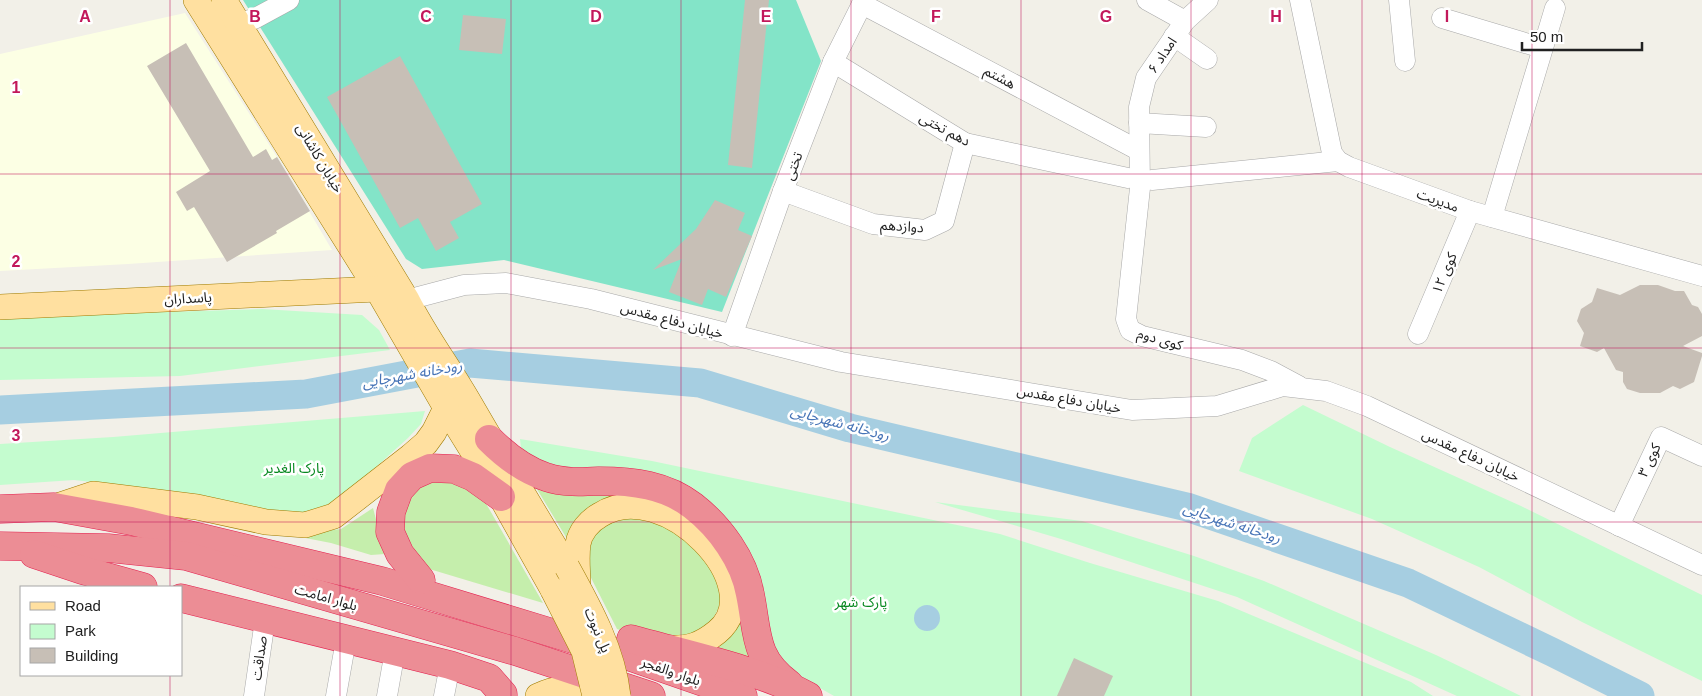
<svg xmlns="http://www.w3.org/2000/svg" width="1702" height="696" font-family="Arial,'Noto Sans Arabic',sans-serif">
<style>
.education{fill:#fcffe4}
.grass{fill:#c5eeac}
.park{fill:#c4fccf}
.pitch{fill:#83e4c8}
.water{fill:#a6cee1}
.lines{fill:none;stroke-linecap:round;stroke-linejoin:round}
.river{stroke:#a6cee1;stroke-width:29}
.building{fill:#c7bfb6}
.minor-casing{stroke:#a8a8a8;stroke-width:21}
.major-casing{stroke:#9f7b00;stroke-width:26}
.highway-casing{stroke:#e4204f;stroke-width:29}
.minor{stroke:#fff;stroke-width:20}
.major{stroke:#ffe0a0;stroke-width:25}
.highway{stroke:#ec8d95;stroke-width:28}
.major-bridge-casing{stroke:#9f7b00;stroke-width:26;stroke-linecap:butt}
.major-bridge{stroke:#ffe0a0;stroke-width:25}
.grid{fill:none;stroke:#c2185b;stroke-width:1;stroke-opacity:0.55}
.labels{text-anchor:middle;stroke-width:5;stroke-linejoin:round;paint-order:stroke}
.street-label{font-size:14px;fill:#212121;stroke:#fff}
.park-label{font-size:14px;fill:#06881f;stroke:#fff}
.water-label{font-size:15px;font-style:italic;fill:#4774b7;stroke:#fff}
.grid-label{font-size:16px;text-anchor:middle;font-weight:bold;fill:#c2185b;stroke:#fff;stroke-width:5;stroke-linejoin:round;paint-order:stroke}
</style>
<rect width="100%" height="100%" fill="#f2f0e8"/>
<!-- education -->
<path class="education" d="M 185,13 L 277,157 L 332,250 L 128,264 L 0,271 L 0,54 Z"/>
<!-- grass -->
<g class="grass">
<path d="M 440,475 L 476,486 L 543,603 L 426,568 L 399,533 L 407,493 Z"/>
<path d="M 529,476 L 625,490 L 586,510 L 569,542 Z"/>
<path d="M 373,508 L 385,554 L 371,555 L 331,543 L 290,535 L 341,529 Z"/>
<path d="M 634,512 L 699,545 L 724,598 L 705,633 L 655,641 L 617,629 L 585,566 L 585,558 L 597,526 Z"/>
<path d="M 742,601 L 766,673 L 716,651 L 728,637 Z"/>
</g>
<!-- park -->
<g class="park">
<path d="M 262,309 L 362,315 L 379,330 L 390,350 L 180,376 L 0,380 L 0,317 Z"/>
<path d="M 1303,405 L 1390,447 L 1521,506 L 1702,595 L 1702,681 L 1582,622 L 1479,567 L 1372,519 L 1239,471 L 1252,438 Z"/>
<path d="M 425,411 L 421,424 L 408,438 L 355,486 L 318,511 L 292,515 L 196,494 L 74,480 L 0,485 L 0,444 L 113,437 Z"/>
<path d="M 520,439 L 652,461 L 1000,534 L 1090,563 L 1218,601 L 1411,682 L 1433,696 L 834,696 L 785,668 L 775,654 L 733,529 L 692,487 L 660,474 L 633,469 L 602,467 L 571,470 L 550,466 L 529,457 L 521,448 Z"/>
<path d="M 935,502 L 1082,521 L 1194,556 L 1264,581 L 1436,655 L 1521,696 L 1457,696 L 1237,597 L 1061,539 Z"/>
</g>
<!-- pitch -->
<path class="pitch" d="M 243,0 L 796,0 L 821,61 L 722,312 L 504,260 L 422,269 L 406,259 Z"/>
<!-- water -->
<circle class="water" cx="927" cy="618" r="13"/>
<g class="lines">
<!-- river -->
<path class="river" d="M 0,410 L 306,394 L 470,363 L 700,383 L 850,428 L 1187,507 L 1408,583 L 1552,652 L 1640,696"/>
</g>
<!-- building -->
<g class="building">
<path d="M 745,0 L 769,0 L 752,168 L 728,165 Z"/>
<path d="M 463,15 L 506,19 L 502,54 L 459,50 Z"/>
<path d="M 186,43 L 253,157 L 266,149 L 272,160 L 277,157 L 310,211 L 276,231 L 277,233 L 227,262 L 194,207 L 187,211 L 176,192 L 210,171 L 147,66 Z"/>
<path d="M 400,56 L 482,204 L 450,222 L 459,238 L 436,251 L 418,218 L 400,228 L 327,97 Z"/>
<path d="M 715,200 L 745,213 L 738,230 L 752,236 L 726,297 L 708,289 L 702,305 L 669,292 L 682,259 L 653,270 L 696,229 Z"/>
<path d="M 1640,285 L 1658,285 L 1675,291 L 1684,291 L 1692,305 L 1698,307 L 1702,314 L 1702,336 L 1683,346 L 1702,353 L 1702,356 L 1694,382 L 1680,389 L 1673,386 L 1660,393 L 1640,393 L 1627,389 L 1623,382 L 1623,372 L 1616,370 L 1604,348 L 1597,352 L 1580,346 L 1584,333 L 1577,321 L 1581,309 L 1592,302 L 1597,288 L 1620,295 Z"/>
<path d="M 1074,658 L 1113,676 L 1104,696 L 1057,696 Z"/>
</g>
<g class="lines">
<defs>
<g id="minor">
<path d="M 1147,0 L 1185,21"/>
<path d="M 1208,0 L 1185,21 L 1146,78 L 1139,107 L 1140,188 L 1126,319 L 1130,330 L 1142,336 L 1242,360 L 1271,371 L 1299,386"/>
<path d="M 1300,0 L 1332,153 L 1338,161 L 1349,167 L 1470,211 L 1702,276"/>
<path d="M 1399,0 L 1405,61"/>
<path d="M 862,4 L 1138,150"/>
<path d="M 1442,18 L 1542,48"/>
<path d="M 238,23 L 254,19 L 289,0"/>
<path d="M 1174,36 L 1207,59"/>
<path d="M 833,62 L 965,143 L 1128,178"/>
<path d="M 1139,123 L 1206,127"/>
<path d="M 1152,180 L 1338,161"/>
<path d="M 783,191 L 873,224 L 925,230 L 944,221 L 965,143"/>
<path d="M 1492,217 L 1555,8"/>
<path d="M 407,300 L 464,285 L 506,283 L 591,299 L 841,362 L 1132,410 L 1217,406 L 1283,386 L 1326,391 L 1367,406 L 1702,565"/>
<path d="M 1418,334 L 1470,211"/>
<path d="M 732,336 L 783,191 L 833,62 L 864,0"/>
<path d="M 1619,526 L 1661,437 L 1702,456"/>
<path d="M 254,696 L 265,620"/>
<path d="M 336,696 L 346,640"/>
<path d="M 387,696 L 395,651"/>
<path d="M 444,696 L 450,665"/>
</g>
<g id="major">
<path d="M 196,0 L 377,289 L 446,408 L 501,497 L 553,590"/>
<path d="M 224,0 L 407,300 C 425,336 450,369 470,404 C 502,459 534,513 567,567"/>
<path d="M 0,307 L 377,289"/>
<path d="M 54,507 L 93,494 L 197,507 L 266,522 L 305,525 L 334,516 L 411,456 L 426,443 L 434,432 L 446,408"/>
<path d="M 578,586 C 578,573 576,558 578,544 C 580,532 589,521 600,515 C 664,474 773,587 717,632 C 701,645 689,649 668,648"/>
<path d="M 538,696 C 560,685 568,689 590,696"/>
</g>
<g id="highway">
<path d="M 489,439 C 505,455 524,470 546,477 C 563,483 582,482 599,481 C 633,481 666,485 693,506 C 720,527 744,560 750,594 C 758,632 753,658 789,684"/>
<path d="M 0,509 L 54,507 L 131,521 L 382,581 L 628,656 L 743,696"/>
<path d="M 0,546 L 108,548 L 186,556 L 515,651 L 651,696"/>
<path d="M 34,554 L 82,570 L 143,587"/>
<path d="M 421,580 L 400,554 L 390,532 L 391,512 L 399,490 L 412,476 L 430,468 L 454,469 L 473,477 L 501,497"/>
<path d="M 181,598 L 450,665 L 489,678 L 503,694 L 503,696"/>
<path d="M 631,639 C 688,655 757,669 808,696"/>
</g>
</defs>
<!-- minor casing -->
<use href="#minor" class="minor-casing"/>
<!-- major casing -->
<use href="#major" class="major-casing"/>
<!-- highway casing -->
<use href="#highway" class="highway-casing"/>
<!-- minor -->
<use href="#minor" class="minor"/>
<!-- major -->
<use href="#major" class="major"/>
<!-- highway -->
<use href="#highway" class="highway"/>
<defs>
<g id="major-bridge">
<path d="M 567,567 C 589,607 613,650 618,696"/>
<path d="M 553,590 L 584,651 L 595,696"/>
</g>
</defs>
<!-- major-bridge casing -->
<use href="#major-bridge" class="major-bridge-casing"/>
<!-- major-bridge -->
<use href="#major-bridge" class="major-bridge"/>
</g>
<!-- grid -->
<path class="grid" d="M 170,0 L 170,587M 340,0 L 340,696M 511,0 L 511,696M 681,0 L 681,696M 851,0 L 851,696M 1021,0 L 1021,696M 1191,0 L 1191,696M 1362,0 L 1362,696M 1532,0 L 1532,696M 0,174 L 1702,174M 0,348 L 1702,348M 0,522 L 1702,522M 170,675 L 170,696"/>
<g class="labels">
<!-- street labels -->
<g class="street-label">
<text transform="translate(1162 55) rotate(-56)" y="5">امداد ۶</text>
<text transform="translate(1000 77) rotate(28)" y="5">هشتم</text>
<text transform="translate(945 129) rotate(28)" y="5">دهم تختی</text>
<text transform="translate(320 158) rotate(59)" y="5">خیابان کاشانی</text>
<text transform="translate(793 166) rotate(-69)" y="5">تختی</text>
<text transform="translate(1438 200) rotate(20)" y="5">مدیریت</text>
<text transform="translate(902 226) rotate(4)" y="5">دوازدهم</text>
<text transform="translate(1444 273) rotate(-67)" y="5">کوی ۱۲</text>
<text transform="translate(188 298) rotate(-3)" y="5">پاسداران</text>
<text transform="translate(672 320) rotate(15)" y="5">خیابان دفاع مقدس</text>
<text transform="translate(1160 339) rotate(16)" y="5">کوی دوم</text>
<text transform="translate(1069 399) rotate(10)" y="5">خیابان دفاع مقدس</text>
<text transform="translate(1471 455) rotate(25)" y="5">خیابان دفاع مقدس</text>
<text transform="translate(1649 460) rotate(-65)" y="5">کوی ۳</text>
<text transform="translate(326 597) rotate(16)" y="5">بلوار امامت</text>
<text transform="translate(598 630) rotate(67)" y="5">پل نبوت</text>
<text transform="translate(259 658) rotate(-82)" y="5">صداقت</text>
<text transform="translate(671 671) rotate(19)" y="5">بلوار والفجر</text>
</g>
<!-- park labels -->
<g class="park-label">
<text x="294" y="473">پارک الغدیر</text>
<text x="861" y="607">پارک شهر</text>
</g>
<!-- water labels -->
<g class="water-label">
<text transform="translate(412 374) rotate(-10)" y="5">رودخانه شهرچایی</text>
<text transform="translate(840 423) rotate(15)" y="5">رودخانه شهرچایی</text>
<text transform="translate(1232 523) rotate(18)" y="5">رودخانه شهرچایی</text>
</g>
</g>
<g class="grid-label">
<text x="85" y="22">A</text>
<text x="255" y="22">B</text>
<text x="426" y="22">C</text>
<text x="596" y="22">D</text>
<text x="766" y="22">E</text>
<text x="936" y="22">F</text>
<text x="1106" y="22">G</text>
<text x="1276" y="22">H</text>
<text x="1447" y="22">I</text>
<text x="16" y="93">1</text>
<text x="16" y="267">2</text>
<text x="16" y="441">3</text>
</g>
<!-- legend -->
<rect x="20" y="586" width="162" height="90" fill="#ffffff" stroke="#a6a6a6"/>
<rect x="30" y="602" width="25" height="8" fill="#ffe0a0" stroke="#a6a6a6"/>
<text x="65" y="611" font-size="15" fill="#212121">Road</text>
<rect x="30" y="624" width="25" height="15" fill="#c4fccf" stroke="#a6a6a6"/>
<text x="65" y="636" font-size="15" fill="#212121">Park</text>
<rect x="30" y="648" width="25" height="15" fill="#c7bfb6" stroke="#a6a6a6"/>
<text x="65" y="661" font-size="15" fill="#212121">Building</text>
<!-- scale -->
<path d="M1522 42v8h120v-8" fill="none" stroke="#212121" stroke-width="2.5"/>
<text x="1530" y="42" font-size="15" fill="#212121" stroke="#ffffff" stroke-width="4" paint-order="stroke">50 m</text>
</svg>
